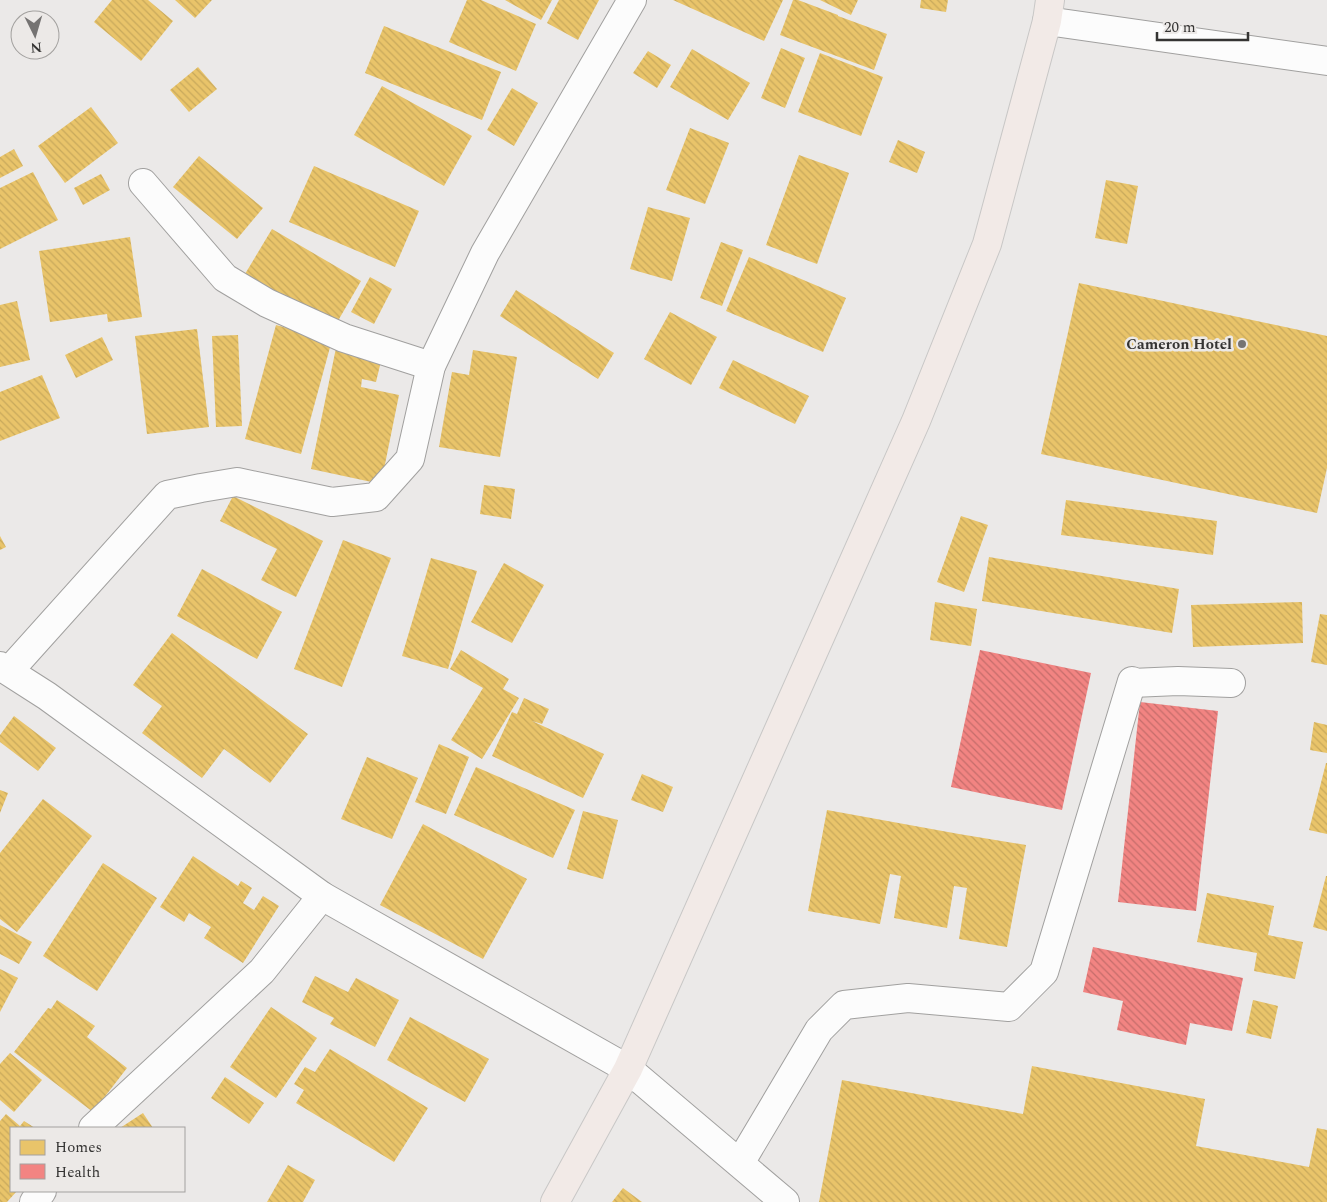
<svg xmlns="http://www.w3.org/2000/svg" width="1327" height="1202" font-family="Spectral,serif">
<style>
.homes{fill:url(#homes-back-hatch)}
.health{fill:url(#health-back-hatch)}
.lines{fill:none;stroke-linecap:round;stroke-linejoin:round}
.minor-casing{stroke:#a1a09f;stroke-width:30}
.major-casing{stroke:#c8c7c6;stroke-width:30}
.minor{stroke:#fcfcfc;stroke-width:28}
.major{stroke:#f2eae7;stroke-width:28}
.poi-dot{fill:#757372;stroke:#ece9e7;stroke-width:2}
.labels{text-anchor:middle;stroke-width:5;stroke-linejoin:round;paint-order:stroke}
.poi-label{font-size:15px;font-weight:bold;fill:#353433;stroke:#ece9e7;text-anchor:end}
</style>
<defs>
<pattern id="homes-back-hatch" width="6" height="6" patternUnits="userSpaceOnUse" patternTransform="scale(1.25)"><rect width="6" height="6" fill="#e9c46a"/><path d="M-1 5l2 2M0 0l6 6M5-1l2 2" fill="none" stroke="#c8a95c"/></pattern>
<pattern id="health-back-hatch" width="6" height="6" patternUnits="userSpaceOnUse" patternTransform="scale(1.25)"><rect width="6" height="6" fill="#f28482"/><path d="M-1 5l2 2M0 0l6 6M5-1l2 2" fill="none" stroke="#c56d6b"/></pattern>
</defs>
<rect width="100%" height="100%" fill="#ebe9e8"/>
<!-- homes -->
<g class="homes">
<path d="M 112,0 L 148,0 L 173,21 L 141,61 L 94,22 Z"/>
<path d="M 175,0 L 212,0 L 195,18 Z"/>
<path d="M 467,0 L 481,0 L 536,24 L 516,71 L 449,42 Z"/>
<path d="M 505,0 L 552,0 L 541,20 Z"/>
<path d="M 559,0 L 599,0 L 578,40 L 547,23 Z"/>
<path d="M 673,0 L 783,0 L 764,41 Z"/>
<path d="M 793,0 L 798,0 L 838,15 L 838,16 L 887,34 L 874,70 L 780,35 Z"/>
<path d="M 820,0 L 858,0 L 851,15 Z"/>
<path d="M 921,0 L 948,0 L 946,12 L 920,8 Z"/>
<path d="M 384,26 L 501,72 L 482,120 L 365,73 Z"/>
<path d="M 781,48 L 805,58 L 785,108 L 761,98 Z"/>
<path d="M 692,49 L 750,83 L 728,120 L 670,87 Z"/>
<path d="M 648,51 L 671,65 L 657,88 L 633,73 Z"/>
<path d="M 820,53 L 883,77 L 861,136 L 798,112 Z"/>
<path d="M 198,67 L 217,89 L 189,112 L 170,90 Z"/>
<path d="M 382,86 L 472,136 L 444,186 L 354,135 Z"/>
<path d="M 512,88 L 538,103 L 514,146 L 487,130 Z"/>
<path d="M 91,107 L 118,143 L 65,183 L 38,146 Z"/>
<path d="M 690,128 L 729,143 L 705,204 L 666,190 Z"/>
<path d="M 898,140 L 925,152 L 917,173 L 889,162 Z"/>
<path d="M 14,149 L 23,166 L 0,178 L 0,157 Z"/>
<path d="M 799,155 L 849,173 L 817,264 L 766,245 Z"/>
<path d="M 199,156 L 263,208 L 237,239 L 173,187 Z"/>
<path d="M 314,166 L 419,211 L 395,267 L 289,222 Z"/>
<path d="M 33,172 L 58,220 L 0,249 L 0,188 Z"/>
<path d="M 101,174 L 110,190 L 83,205 L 74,188 Z"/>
<path d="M 1106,180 L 1138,186 L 1127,244 L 1095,238 Z"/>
<path d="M 648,207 L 690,218 L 672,281 L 630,269 Z"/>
<path d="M 272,229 L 361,281 L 335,326 L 245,274 Z"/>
<path d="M 130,237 L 142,317 L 108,322 L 107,314 L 50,322 L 39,251 Z"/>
<path d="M 721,242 L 743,250 L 722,306 L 700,298 Z"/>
<path d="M 749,257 L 846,298 L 823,352 L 726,311 Z"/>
<path d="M 370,277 L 392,289 L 374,324 L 351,312 Z"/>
<path d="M 1079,283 L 1327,336 L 1327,468 L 1317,513 L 1041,454 Z"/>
<path d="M 516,290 L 614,353 L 598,379 L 500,316 Z"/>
<path d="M 17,301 L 30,360 L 0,367 L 0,305 Z"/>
<path d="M 670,312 L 717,337 L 691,385 L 644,359 Z"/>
<path d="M 276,325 L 332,340 L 301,454 L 245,439 Z"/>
<path d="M 197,329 L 209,427 L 147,434 L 135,336 Z"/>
<path d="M 238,335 L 242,426 L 216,427 L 212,336 Z"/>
<path d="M 102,337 L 113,360 L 76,378 L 65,355 Z"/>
<path d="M 336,348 L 382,357 L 376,382 L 362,379 L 361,387 L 399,395 L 381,484 L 311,469 Z"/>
<path d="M 473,350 L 517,357 L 500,457 L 439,447 L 452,372 L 469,375 Z"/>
<path d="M 733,360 L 809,396 L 795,424 L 719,388 Z"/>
<path d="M 42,375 L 60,418 L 0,441 L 0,392 Z"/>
<path d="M 484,485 L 515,489 L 511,519 L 480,514 Z"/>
<path d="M 233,496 L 323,541 L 296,597 L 261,580 L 277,549 L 220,521 Z"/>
<path d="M 1066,500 L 1217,521 L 1213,555 L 1061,535 Z"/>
<path d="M 961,516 L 988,525 L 964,592 L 937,582 Z"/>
<path d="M 0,536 L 6,547 L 0,550 Z"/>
<path d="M 343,540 L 391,558 L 342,687 L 294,669 Z"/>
<path d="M 989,557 L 1179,589 L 1172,633 L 982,601 Z"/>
<path d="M 431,558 L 477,571 L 448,669 L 402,656 Z"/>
<path d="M 504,563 L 544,585 L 512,643 L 471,622 Z"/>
<path d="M 202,569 L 282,612 L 257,659 L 177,616 Z"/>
<path d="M 935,602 L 977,609 L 971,646 L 930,640 Z"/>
<path d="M 1302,602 L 1303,643 L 1193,647 L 1191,605 Z"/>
<path d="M 1320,614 L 1327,615 L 1327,665 L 1311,662 Z"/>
<path d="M 172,633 L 308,734 L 270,783 L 224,749 L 202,778 L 142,733 L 162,706 L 133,685 Z"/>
<path d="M 461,650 L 509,679 L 503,689 L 519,698 L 482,759 L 451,740 L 483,688 L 450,669 Z"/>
<path d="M 524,698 L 549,709 L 542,724 L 532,721 L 604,754 L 583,798 L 492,756 L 512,712 L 517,714 Z"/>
<path d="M 14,716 L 56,748 L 38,771 L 0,742 L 0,735 Z"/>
<path d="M 1314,722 L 1327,725 L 1327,753 L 1310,750 Z"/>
<path d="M 439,744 L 469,757 L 446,814 L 415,802 Z"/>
<path d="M 367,757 L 418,778 L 392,839 L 341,819 Z"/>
<path d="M 1326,763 L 1327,763 L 1327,834 L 1309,830 Z"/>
<path d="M 476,767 L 575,810 L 553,858 L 454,815 Z"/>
<path d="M 642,774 L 673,787 L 663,812 L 631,800 Z"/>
<path d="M 0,790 L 8,793 L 0,813 Z"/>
<path d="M 43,799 L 92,836 L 17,932 L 0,919 L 0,853 Z"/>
<path d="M 827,810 L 959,834 L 1026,845 L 1007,947 L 959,939 L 967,888 L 954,886 L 947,928 L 894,918 L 901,876 L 890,874 L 880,924 L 808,911 Z"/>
<path d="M 583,811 L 618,820 L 603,879 L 567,869 Z"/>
<path d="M 423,824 L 527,879 L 483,959 L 380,905 Z"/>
<path d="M 193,856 L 238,886 L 241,881 L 252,888 L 243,903 L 254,910 L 263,896 L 279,906 L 243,963 L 204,938 L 211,927 L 189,913 L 184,922 L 160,907 Z"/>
<path d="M 103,863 L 157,898 L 97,991 L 43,956 Z"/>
<path d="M 1326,876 L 1327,876 L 1327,931 L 1313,927 Z"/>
<path d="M 1207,893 L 1274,906 L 1268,935 L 1303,942 L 1295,979 L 1254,971 L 1257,953 L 1197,942 Z"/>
<path d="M 0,925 L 32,942 L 19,964 L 0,954 Z"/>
<path d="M 0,969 L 18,978 L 0,1012 Z"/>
<path d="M 315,976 L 348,992 L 356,978 L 399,1000 L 375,1047 L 330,1024 L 334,1018 L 302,1002 Z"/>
<path d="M 57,1000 L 95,1026 L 87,1037 L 127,1068 L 93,1112 L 14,1052 L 48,1008 L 51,1009 Z"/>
<path d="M 1253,1000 L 1278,1006 L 1271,1039 L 1246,1033 Z"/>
<path d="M 271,1007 L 317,1038 L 276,1098 L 230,1067 Z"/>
<path d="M 410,1017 L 489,1059 L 465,1102 L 387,1060 Z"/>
<path d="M 330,1049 L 428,1108 L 394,1162 L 296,1103 L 304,1090 L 294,1084 L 305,1067 L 315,1072 Z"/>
<path d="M 10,1053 L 42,1080 L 14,1112 L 0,1100 L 0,1064 Z"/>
<path d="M 1032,1066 L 1205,1099 L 1196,1146 L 1309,1167 L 1317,1128 L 1327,1130 L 1327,1202 L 819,1202 L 842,1080 L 1023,1114 Z"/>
<path d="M 225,1077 L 264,1103 L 249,1124 L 211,1098 Z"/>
<path d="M 143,1113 L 153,1128 L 120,1128 Z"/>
<path d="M 6,1114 L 20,1126 L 24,1121 L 35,1128 L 11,1128 L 11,1191 L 17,1191 L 7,1202 L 0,1202 L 0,1121 Z"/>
<path d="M 288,1165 L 315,1180 L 303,1202 L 267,1202 Z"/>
<path d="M 623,1188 L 642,1202 L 612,1202 Z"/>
</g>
<!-- health -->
<g class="health">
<path d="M 980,650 L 1091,673 L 1062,810 L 951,787 Z"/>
<path d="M 1140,702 L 1218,711 L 1196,911 L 1118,902 Z"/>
<path d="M 1093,947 L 1243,978 L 1232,1031 L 1190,1023 L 1186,1045 L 1117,1030 L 1123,1001 L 1083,992 Z"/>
</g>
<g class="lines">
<defs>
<g id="minor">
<path d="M 1047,21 L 1327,61"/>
<path d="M 143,183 L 225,278 L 267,303 L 344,338 L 431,366"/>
<path d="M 0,666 L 47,696 L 322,896 L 628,1069 L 785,1202"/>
<path d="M 9,671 L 167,495 L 201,488 L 237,482 L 332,502 L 376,497 L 410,459 L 431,366 L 485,253 L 632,0"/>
<path d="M 1132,683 L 1178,681 L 1231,683"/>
<path d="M 93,1128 L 262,971 L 322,896"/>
<path d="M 740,1163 L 819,1030 L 844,1005 L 908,998 L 1009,1007 L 1044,972 L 1132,681"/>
<path d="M 34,1202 L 42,1191"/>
</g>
<path id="major" d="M 555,1202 L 628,1069 L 916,421 L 987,244 L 1047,21 L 1050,0"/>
</defs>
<!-- minor casing -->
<use href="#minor" class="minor-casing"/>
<!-- major casing -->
<use href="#major" class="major-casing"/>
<!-- minor -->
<use href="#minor" class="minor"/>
<!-- major -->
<use href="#major" class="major"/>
</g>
<!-- markers -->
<circle class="poi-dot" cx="1242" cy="344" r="5"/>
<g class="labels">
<!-- poi labels -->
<g class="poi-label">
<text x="1232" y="349">Cameron Hotel</text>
</g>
</g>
<!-- legend -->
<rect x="10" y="1127" width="175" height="65" fill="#ece9e7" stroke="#a3a19f"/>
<rect x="20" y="1140" width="25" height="15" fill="#e9c46a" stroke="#a3a19f"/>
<text x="55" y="1152" font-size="15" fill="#353433">Homes</text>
<rect x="20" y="1164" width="25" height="15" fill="#f28482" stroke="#a3a19f"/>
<text x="55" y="1177" font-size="15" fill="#353433">Health</text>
<!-- north arrow -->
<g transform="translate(35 35) rotate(175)"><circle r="24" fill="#ece9e7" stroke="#a3a19f"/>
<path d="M0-4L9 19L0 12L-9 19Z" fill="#757372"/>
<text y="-8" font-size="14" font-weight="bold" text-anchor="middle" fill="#353433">N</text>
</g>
<!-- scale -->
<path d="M1157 32v8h91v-8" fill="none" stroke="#353433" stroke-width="2.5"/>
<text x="1164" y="32" font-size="15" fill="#353433" stroke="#ece9e7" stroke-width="4" paint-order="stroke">20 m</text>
</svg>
